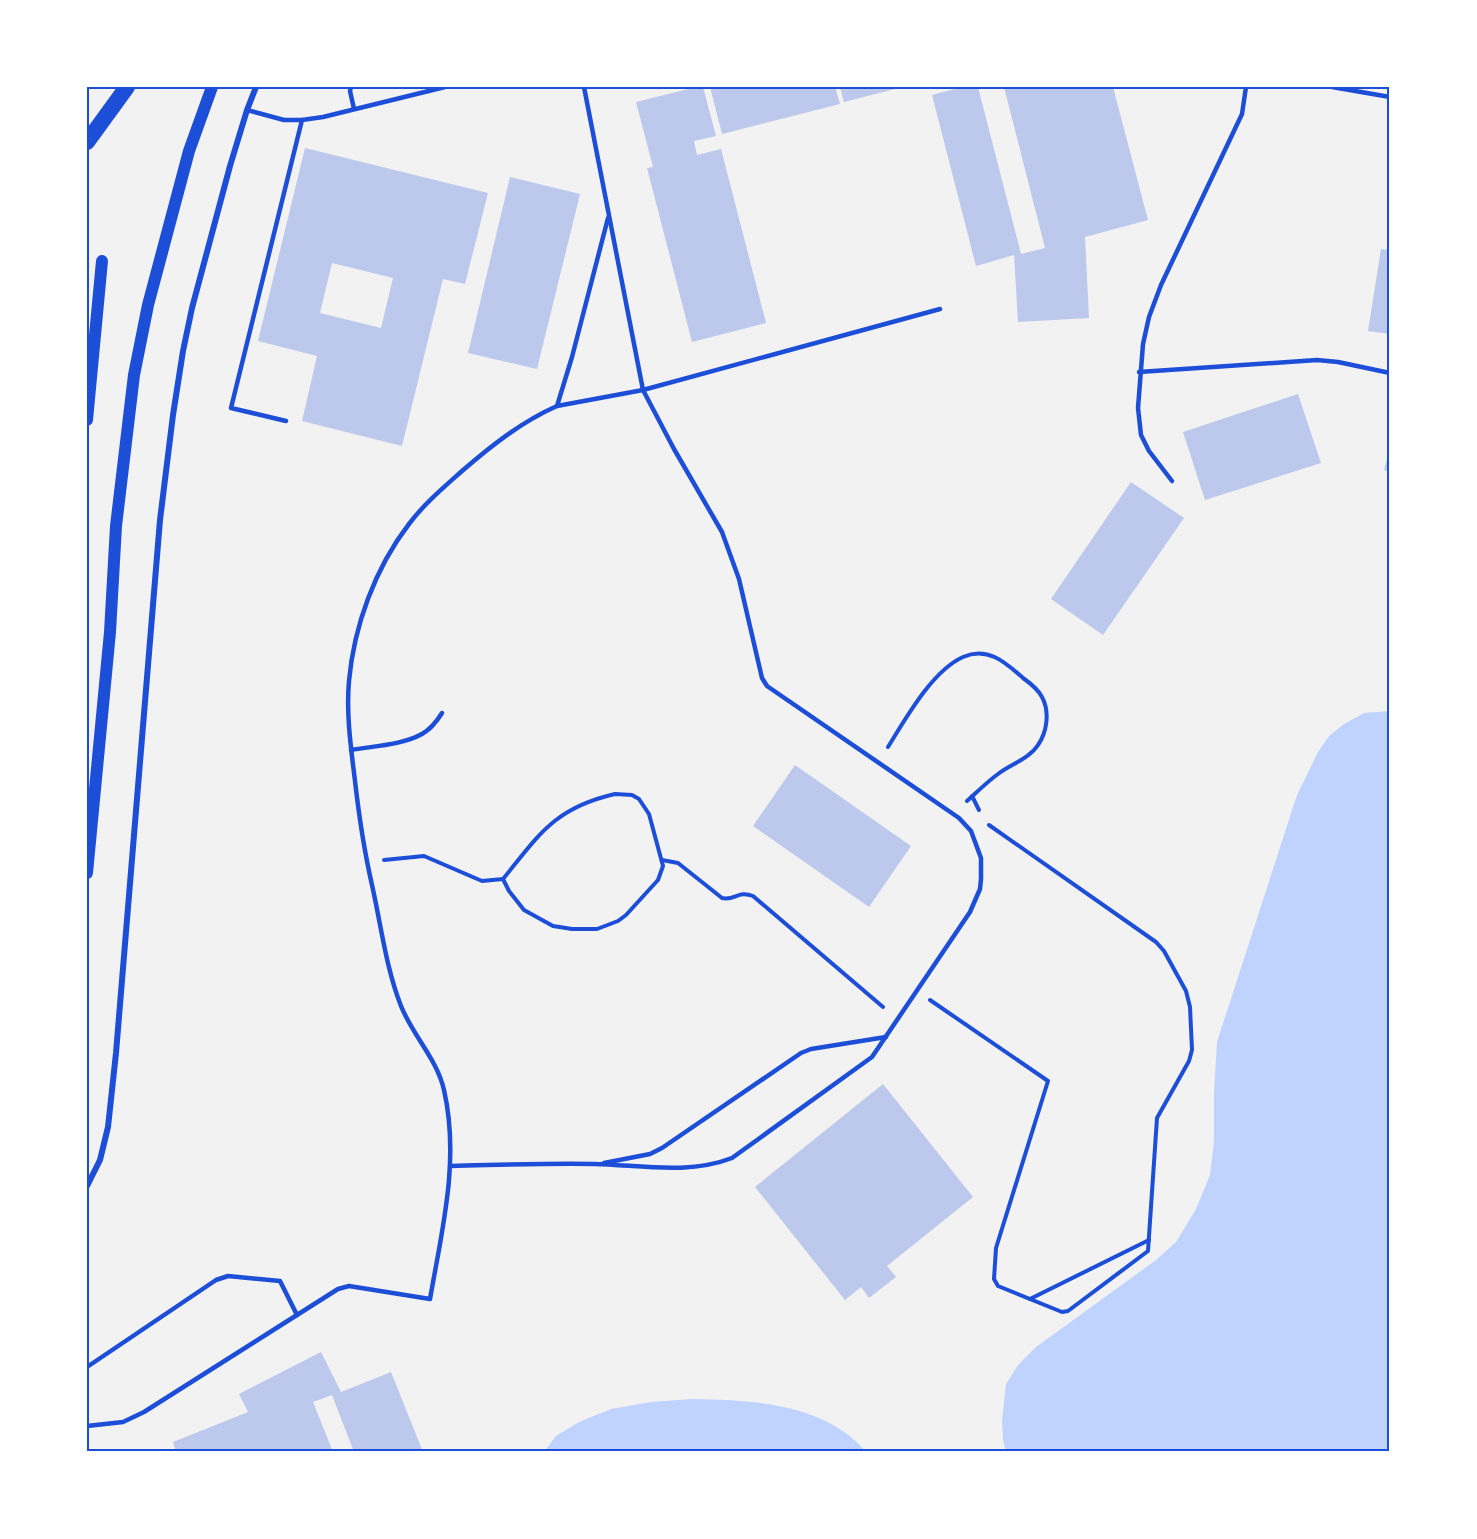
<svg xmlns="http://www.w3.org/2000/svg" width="1477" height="1539" font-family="Commissioner,sans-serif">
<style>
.water{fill:#bfd3fe}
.building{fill:#bdc9ec;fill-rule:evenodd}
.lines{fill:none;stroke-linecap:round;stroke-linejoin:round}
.path{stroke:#1d4ed8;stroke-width:4}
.service{stroke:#1d4ed8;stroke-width:4.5}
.minor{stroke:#1d4ed8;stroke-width:6}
.secondary{stroke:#1d4ed8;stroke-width:12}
.trunk{stroke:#1d4ed8;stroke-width:16}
.neatline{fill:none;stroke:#1d4ed8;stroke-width:2}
</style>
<rect width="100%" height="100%" fill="#f2f2f2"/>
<!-- water -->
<g class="water">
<path d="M 1390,711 L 1390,1452 L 1006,1452 L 1003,1440 L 1002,1421 L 1006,1384 L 1018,1365 L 1036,1347 L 1156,1260 L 1176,1242 L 1196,1209 L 1210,1175 L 1214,1141 L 1214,1092 L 1217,1042 L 1297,795 L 1318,752 L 1329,736 L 1344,724 L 1364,713 Z"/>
<path d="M 692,1399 C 751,1400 825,1403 866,1452 L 544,1452 L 556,1436 L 579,1422 L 611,1409 L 651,1402 Z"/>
</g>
<!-- building -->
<g class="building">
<path d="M 696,87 L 703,87 L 716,136 L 694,141 L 697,155 L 721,149 L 766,323 L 692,342 L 647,168 L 653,167 L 636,102 Z"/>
<path d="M 710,87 L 835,87 L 840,104 L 722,134 Z"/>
<path d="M 840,87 L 899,87 L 899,88 L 844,102 Z"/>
<path d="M 962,87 L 978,87 L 1021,254 L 1045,248 L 1004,87 L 1113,87 L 1148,220 L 1085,237 L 1089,318 L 1018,322 L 1014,255 L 976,266 L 932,95 Z"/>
<path d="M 305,148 L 488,193 L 465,284 L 443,279 L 402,446 L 302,421 L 317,356 L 258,341 ZM 332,263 L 393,278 L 381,328 L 320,313 Z"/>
<path d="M 510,177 L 580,194 L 537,369 L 468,353 Z"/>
<path d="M 1381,249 L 1390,250 L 1390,334 L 1368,331 Z"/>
<path d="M 1298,394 L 1321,463 L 1205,500 L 1183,432 Z"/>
<path d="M 1389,452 L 1390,452 L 1390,472 L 1384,470 Z"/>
<path d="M 1131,482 L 1184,518 L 1103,635 L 1051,599 Z"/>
<path d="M 795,765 L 911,846 L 869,907 L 753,826 Z"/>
<path d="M 883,1084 L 973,1197 L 887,1266 L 896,1277 L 869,1298 L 861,1287 L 845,1300 L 755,1187 Z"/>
<path d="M 321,1352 L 341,1392 L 391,1372 L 423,1452 L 354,1452 L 332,1395 L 313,1402 L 333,1452 L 176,1452 L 173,1442 L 248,1412 L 239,1394 Z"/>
</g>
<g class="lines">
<!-- path -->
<g class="path">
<path d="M 888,747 C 906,718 932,671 963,657 C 988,646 1006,663 1023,678 C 1030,683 1038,689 1042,697 C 1050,712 1047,732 1038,745 C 1029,759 1011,764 998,774 C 987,782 977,792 967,801"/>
<path d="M 615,794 L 632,795 L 639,799 L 649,814 L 663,866 L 658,880 L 626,915 L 618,921 L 597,929 L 572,929 L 553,926 L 524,910 L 509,891 L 503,879 C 539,835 554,808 615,794 Z"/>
<path d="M 972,796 L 979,810"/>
<path d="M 384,860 L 424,856 L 482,881 L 503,879"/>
<path d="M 662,860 L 678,863 L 722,898 C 735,901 738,890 753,896 L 883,1007"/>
<path d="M 930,1000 L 1048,1081 L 996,1248 L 994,1279 L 998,1286 L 1062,1312 L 1068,1311 L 1148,1251 L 1157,1118 L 1189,1061 L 1192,1050 L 1190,1007 L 1186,991 L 1164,951 L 1156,942 L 989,825"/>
<path d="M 1030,1299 L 1149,1240"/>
</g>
<!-- service -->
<g class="service">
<path d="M 351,87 L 350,91 L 354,109"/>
<path d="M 1332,87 L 1390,97"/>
<path d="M 247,110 L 284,120 L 302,120 L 323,117 L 445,87"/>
<path d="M 1139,372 L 1317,360 L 1338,362 L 1390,373"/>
<path d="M 557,406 L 572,357 L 608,218"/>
<path d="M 286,421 L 231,408 L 302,120"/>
<path d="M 1172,481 L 1149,451 L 1141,435 L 1138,408 L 1143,344 L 1149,317 L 1161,285 L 1242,114 L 1246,87"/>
<path d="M 351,750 C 374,746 402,745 422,734 C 431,729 437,721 442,713"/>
<path d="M 604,1163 L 650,1154 L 662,1148 L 801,1053 L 811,1049 L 886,1037"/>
<path d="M 451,1166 C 499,1165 547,1163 594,1164 C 640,1165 688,1175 732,1158 L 872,1057 L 970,912 L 980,889 L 981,879 L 981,858 L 971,831 L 959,818 L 767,686 L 762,678 L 739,579 L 722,532 L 674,449 L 643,390 L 584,87"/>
<path d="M 87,1367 L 216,1280 L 228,1276 L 280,1281 L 297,1315"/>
<path d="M 87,1426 L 123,1422 L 144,1412 L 338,1289 L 349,1286 L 430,1299 C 442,1230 460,1160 444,1090 C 437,1059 413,1036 401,1006 C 386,968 381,925 372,885 C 364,850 359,816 355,781 C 351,748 346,714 349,681 C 354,626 375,568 409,524 C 424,504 443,488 462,471 C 491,446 521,422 557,406 L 643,390 L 940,309"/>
</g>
<!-- minor -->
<path class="minor" d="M 87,1186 L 100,1160 L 108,1127 L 116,1053 L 160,520 L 173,415 L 183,351 L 192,308 L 230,166 L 247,110 L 256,87"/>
<!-- secondary -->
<g class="secondary">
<path d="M 87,420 L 102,261"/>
<path d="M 87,873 L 110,632 L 116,526 L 134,375 L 148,305 L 189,151 L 212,87"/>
</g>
<!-- trunk -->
<path class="trunk" d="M 87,142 L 127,87"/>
</g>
<!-- border -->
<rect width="1477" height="1539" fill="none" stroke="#ffffff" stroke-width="177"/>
<rect x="88" y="88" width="1300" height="1362" class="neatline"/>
</svg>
